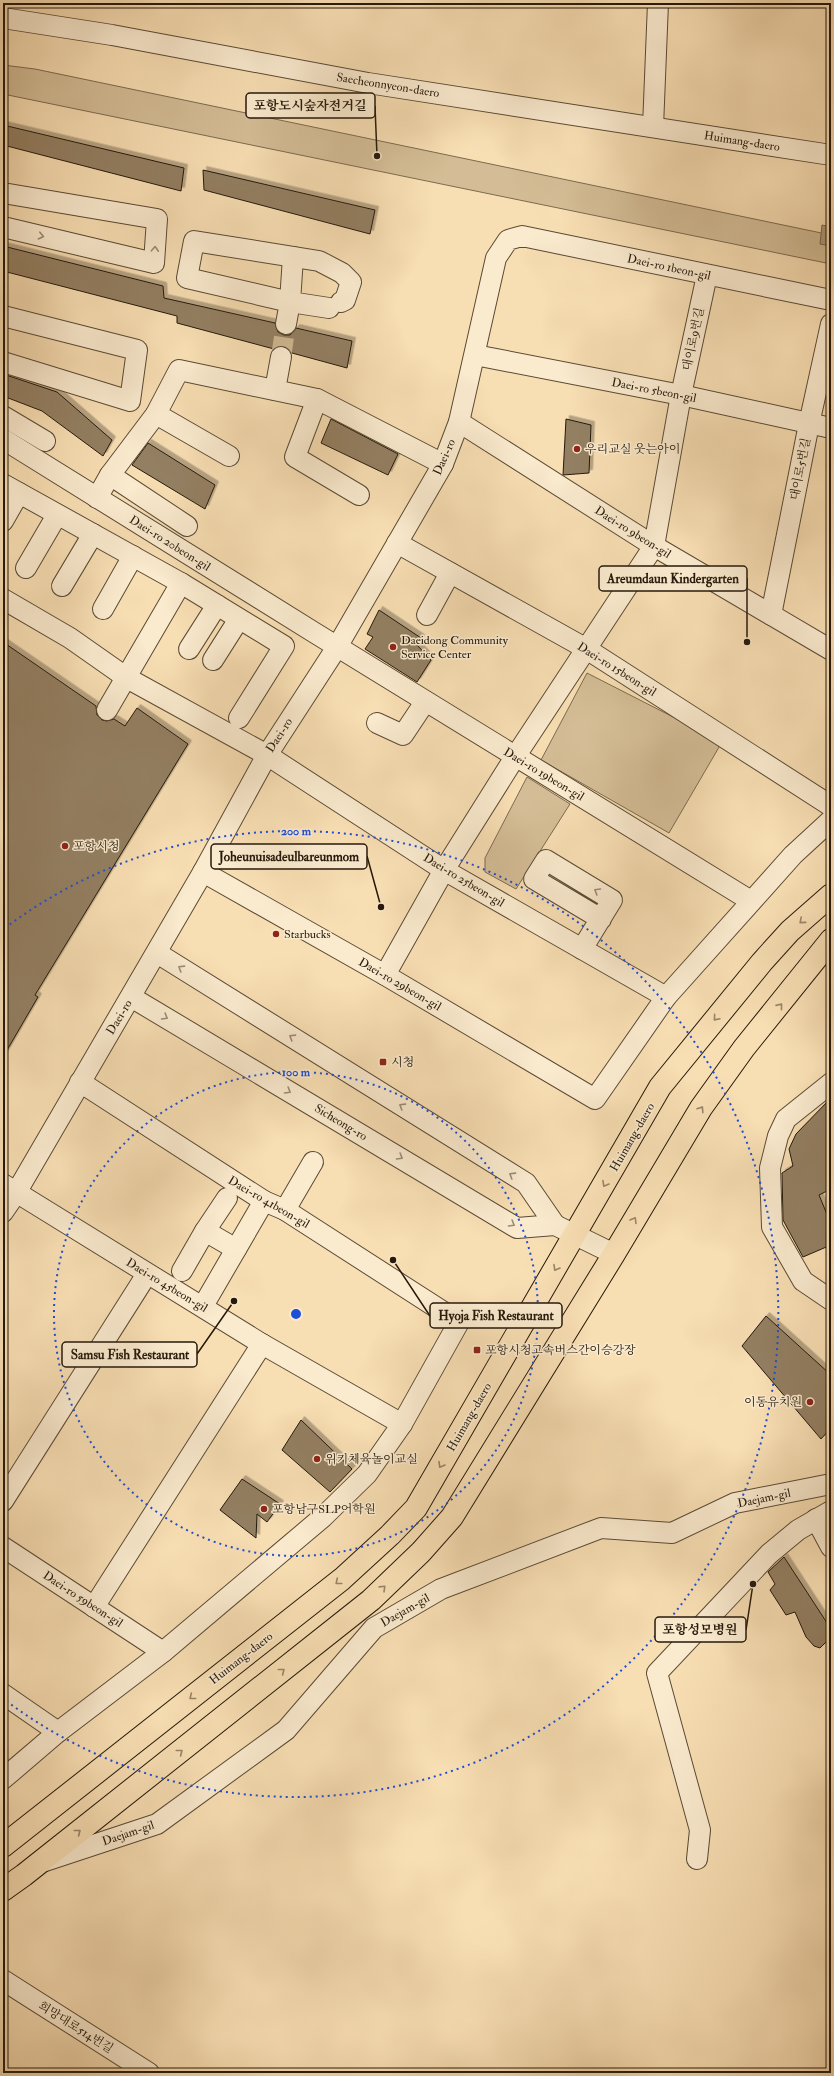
<svg xmlns="http://www.w3.org/2000/svg" width="834" height="2076" font-family="'IM FELL Double Pica','Noto Serif KR',serif">
<style>
.green{fill:#d4bd96;stroke:#7c6b50}
.water{fill:#b09b7a;stroke:#78674e}
.building{fill:#937f62;stroke:#25190b;filter:url(#shadow)}
.lines{fill:none;stroke-linecap:round;stroke-linejoin:round}
.minor-tunnel{stroke:#ceb791;stroke-width:20;stroke-dasharray:20 10;stroke-linecap:butt}
.minor-casing{stroke:#5a4a35;stroke-width:22}
.major-casing{stroke:#25190b;stroke-width:24}
.minor{stroke:#faeace;stroke-width:20}
.major{stroke:#f8deb3;stroke-width:22}
.oneway{stroke:#9a8c76}
.oneway2{stroke:#998567}
.ring{fill:none;stroke:#1d4ed8;stroke-width:2;stroke-dasharray:2 4}
.poi-dot{fill:#8f2418;stroke:#faeace;stroke-width:1.5}
.labels{text-anchor:middle;stroke-width:3;stroke-linejoin:round;paint-order:stroke}
.street-label{font-size:12px;fill:#25190b;stroke:#faeace}
.poi-label{font-size:12px;fill:#25190b;stroke:#faeace;text-anchor:start}
.centre{fill:#1d4ed8;stroke:#faeace;stroke-width:2}
.ring-label{font-size:12px;text-anchor:middle;font-weight:bold;fill:#1d4ed8;stroke:#faeace;stroke-width:3;stroke-linejoin:round;paint-order:stroke}
.leader{fill:none;stroke:#25190b;stroke-width:1.5}
.callout-dot{fill:#25190b;stroke:#faeace;stroke-width:1.5}
.callout{fill:#faeace;stroke:#25190b;stroke-width:1.5}
.callout-label{font-size:13px;text-anchor:middle;font-weight:bold;fill:#25190b}
</style>
<defs>
<filter id="shadow"><feDropShadow dx="3.5" dy="-3.5" stdDeviation="0" flood-color="#0004"/></filter>
</defs>
<rect width="100%" height="100%" fill="#f8deb3"/>
<filter id="stains"><feTurbulence type="fractalNoise" baseFrequency=".005" numOctaves="4"/><feColorMatrix values="0 0 0 0 .2 0 0 0 0 .09 0 0 0 0 .02 0 0 0 .5 -.17"/></filter>
<radialGradient id="worn" r=".72"><stop offset=".6" stop-color="#630" stop-opacity="0"/><stop offset="1" stop-color="#630" stop-opacity=".3"/></radialGradient>
<!-- green -->
<g class="green">
<path d="M 3,65 L 35,69 L 831,235 L 831,264 L 3,94 Z"/>
<path d="M 587,673 L 722,742 L 669,833 L 541,760 Z"/>
<path d="M 527,777 L 570,804 L 516,889 L 485,872 L 485,858 Z"/>
</g>
<!-- water -->
<path class="water" d="M 822,225 L 831,227 L 831,246 L 820,244 Z"/>
<!-- building -->
<g class="building">
<path d="M 3,125 L 184,168 L 181,191 L 3,145 Z"/>
<path d="M 203,170 L 375,210 L 370,234 L 204,190 Z"/>
<path d="M 3,246 L 163,286 L 164,298 L 275,323 L 278,332 L 284,335 L 290,335 L 296,328 L 352,341 L 347,368 L 292,353 L 289,349 L 283,346 L 274,349 L 177,323 L 177,316 L 3,271 Z"/>
<path d="M 3,374 L 57,392 L 112,440 L 103,456 L 42,411 L 3,396 Z"/>
<path d="M 331,419 L 398,454 L 388,475 L 321,443 Z"/>
<path d="M 566,419 L 591,425 L 589,473 L 563,475 Z"/>
<path d="M 148,443 L 215,485 L 205,509 L 132,465 Z"/>
<path d="M 379,610 L 421,638 L 417,645 L 431,660 L 417,682 L 365,649 L 373,637 L 367,634 Z"/>
<path d="M 3,642 L 96,706 L 97,715 L 102,720 L 107,721 L 114,719 L 125,726 L 137,708 L 188,744 L 35,995 L 38,997 L 3,1057 Z"/>
<path d="M 831,1098 L 831,1189 L 819,1195 L 831,1224 L 831,1245 L 803,1257 L 783,1220 L 782,1173 L 793,1166 L 789,1149 L 796,1134 Z"/>
<path d="M 766,1316 L 831,1375 L 831,1428 L 821,1439 L 742,1346 Z"/>
<path d="M 301,1420 L 352,1469 L 330,1492 L 282,1450 Z"/>
<path d="M 242,1479 L 280,1504 L 267,1522 L 257,1514 L 256,1538 L 220,1510 Z"/>
<path d="M 784,1557 L 831,1629 L 831,1637 L 820,1648 L 814,1646 L 806,1637 L 795,1612 L 786,1615 L 770,1590 L 775,1584 L 768,1572 Z"/>
</g>
<g class="lines">
<!-- minor-tunnel -->
<path class="minor-tunnel" d="M 281,357 L 286,324"/>
<defs>
<g id="minor">
<path d="M 3,18 L 112,35 L 368,83 L 831,155"/>
<path d="M 653,127 L 658,3"/>
<path d="M 3,193 L 157,219 L 154,263 L 3,227"/>
<path d="M 293,257 L 290,302 L 329,308"/>
<path d="M 3,316 L 137,350 L 130,401 L 3,362"/>
<path d="M 286,324 L 290,302 L 187,278 L 194,241 L 319,261 L 342,273 L 351,282 L 345,300 L 341,302"/>
<path d="M 475,355 L 681,395 L 831,428"/>
<path d="M 275,390 L 281,357"/>
<path d="M 317,399 L 295,457 L 359,495"/>
<path d="M 3,416 L 45,441"/>
<path d="M 459,422 L 654,546 L 831,650"/>
<path d="M 3,439 L 315,633 L 751,901"/>
<path d="M 229,456 L 156,414 L 179,370 L 317,399 L 443,464"/>
<path d="M 110,475 L 156,414"/>
<path d="M 3,484 L 181,583 L 284,646 L 239,718"/>
<path d="M 97,498 L 110,475 L 187,526"/>
<path d="M 3,521 L 19,493"/>
<path d="M 397,543 L 585,648 L 831,806"/>
<path d="M 26,568 L 57,515"/>
<path d="M 62,586 L 93,534"/>
<path d="M 3,599 L 70,638 L 127,678 L 267,755 L 444,870 L 666,997"/>
<path d="M 103,609 L 133,556"/>
<path d="M 427,615 L 450,573"/>
<path d="M 771,615 L 809,424 L 831,324"/>
<path d="M 189,649 L 217,605"/>
<path d="M 213,660 L 239,619"/>
<path d="M 107,710 L 181,583"/>
<path d="M 377,723 L 403,735 L 425,702"/>
<path d="M 203,872 L 385,975 L 595,1099 L 666,997 L 793,855 L 831,820"/>
<path d="M 582,949 L 612,900 L 546,860 L 534,879 L 601,919"/>
<path d="M 157,953 L 526,1183 L 555,1225"/>
<path d="M 385,975 L 444,870 L 515,757 L 654,546 L 681,395 L 707,275"/>
<path d="M 131,997 L 517,1228 L 555,1225 L 614,1254"/>
<path d="M 831,1083 L 786,1119 L 778,1136 L 770,1168 L 772,1227 L 803,1281 L 831,1300"/>
<path d="M 3,1184 L 262,1344 L 402,1424"/>
<path d="M 285,1210 L 313,1162"/>
<path d="M 3,1212 L 16,1193 L 203,872 L 267,755 L 337,647 L 443,464 L 459,422 L 496,258 L 508,240 L 522,236 L 831,300"/>
<path d="M 205,1231 L 227,1198"/>
<path d="M 182,1271 L 205,1231 L 236,1249"/>
<path d="M 203,1306 L 264,1201"/>
<path d="M 3,1501 L 147,1274"/>
<path d="M 816,1519 L 831,1547"/>
<path d="M 3,1547 L 163,1652"/>
<path d="M 94,1607 L 262,1344"/>
<path d="M 3,1694 L 58,1732"/>
<path d="M 3,1779 L 58,1732 L 163,1652 L 323,1517 L 367,1474 L 402,1424 L 459,1322 L 285,1210 L 264,1201 L 80,1082"/>
<path d="M 697,1859 L 700,1830 L 657,1673 L 769,1554 L 798,1530 L 831,1511"/>
<path d="M 45,1861 L 157,1824 L 286,1730 L 374,1628 L 441,1589 L 601,1528 L 672,1533 L 735,1503 L 831,1484"/>
<path d="M 3,1980 L 149,2073"/>
</g>
<g id="major">
<path d="M 3,1846 L 342,1579 L 390,1535 L 416,1508 L 660,1087 L 762,962 L 790,931 L 831,895"/>
<path d="M 3,1890 L 24,1875 L 371,1600 L 421,1552 L 452,1517 L 614,1254 L 701,1108 L 744,1048 L 831,940"/>
</g>
</defs>
<!-- minor casing -->
<use href="#minor" class="minor-casing"/>
<!-- major casing -->
<use href="#major" class="major-casing"/>
<!-- minor -->
<use href="#minor" class="minor"/>
<!-- major -->
<use href="#major" class="major"/>
</g>
<!-- one-way arrows -->
<defs><path id="oneway-chevron" d="M-2-3.5L2.5 0L-2 3.5" fill="none" stroke-width="1.6" stroke-linecap="round" stroke-linejoin="round"/></defs>
<g class="oneway">
<use href="#oneway-chevron" transform="translate(41 236) rotate(13)"/>
<use href="#oneway-chevron" transform="translate(155 249) rotate(-87)"/>
<use href="#oneway-chevron" transform="translate(597 891) rotate(-149)"/>
<use href="#oneway-chevron" transform="translate(181 968) rotate(-148)"/>
<use href="#oneway-chevron" transform="translate(165 1017) rotate(31)"/>
<use href="#oneway-chevron" transform="translate(292 1037) rotate(-148)"/>
<use href="#oneway-chevron" transform="translate(288 1091) rotate(31)"/>
<use href="#oneway-chevron" transform="translate(402 1106) rotate(-148)"/>
<use href="#oneway-chevron" transform="translate(400 1157) rotate(31)"/>
<use href="#oneway-chevron" transform="translate(512 1175) rotate(-148)"/>
<use href="#oneway-chevron" transform="translate(512 1224) rotate(31)"/>
</g>
<g class="oneway2">
<use href="#oneway-chevron" transform="translate(802 921) rotate(139)"/>
<use href="#oneway-chevron" transform="translate(780 1006) rotate(-51)"/>
<use href="#oneway-chevron" transform="translate(716 1018) rotate(131)"/>
<use href="#oneway-chevron" transform="translate(701 1109) rotate(-57)"/>
<use href="#oneway-chevron" transform="translate(605 1184) rotate(120)"/>
<use href="#oneway-chevron" transform="translate(634 1220) rotate(-59)"/>
<use href="#oneway-chevron" transform="translate(556 1268) rotate(120)"/>
<use href="#oneway-chevron" transform="translate(441 1465) rotate(120)"/>
<use href="#oneway-chevron" transform="translate(338 1582) rotate(141)"/>
<use href="#oneway-chevron" transform="translate(383 1588) rotate(-44)"/>
<use href="#oneway-chevron" transform="translate(282 1671) rotate(-38)"/>
<use href="#oneway-chevron" transform="translate(192 1697) rotate(142)"/>
<use href="#oneway-chevron" transform="translate(180 1752) rotate(-38)"/>
<use href="#oneway-chevron" transform="translate(78 1832) rotate(-38)"/>
</g>
<!-- distance rings -->
<g class="ring">
<circle cx="296" cy="1314" r="242"/>
<path d="M5 928A483 483 0 1 1 5 1700"/>
</g>
<!-- markers -->
<g class="poi-dot">
<circle cx="577" cy="449" r="4"/>
<circle cx="393" cy="647" r="4"/>
<circle cx="65" cy="846" r="4"/>
<circle cx="276" cy="934" r="4"/>
<rect x="379" y="1058" width="8" height="8" rx="2"/>
<rect x="473" y="1346" width="8" height="8" rx="2"/>
<circle cx="810" cy="1402" r="4"/>
<circle cx="317" cy="1459" r="4"/>
<circle cx="264" cy="1509" r="4"/>
</g>
<g class="labels">
<!-- street labels -->
<g class="street-label">
<text transform="translate(388 85) rotate(9)" y="4">Saecheonnyeon-daero</text>
<text transform="translate(742 141) rotate(9)" y="4">Huimang-daero</text>
<text transform="translate(669 267) rotate(12)" y="4">Daei-ro 1beon-gil</text>
<text transform="translate(693 339) rotate(-78)" y="4">대이로9번길</text>
<text transform="translate(654 390) rotate(11)" y="4">Daei-ro 5beon-gil</text>
<text transform="translate(444 457) rotate(-66)" y="4">Daei-ro</text>
<text transform="translate(800 469) rotate(-79)" y="4">대이로5번길</text>
<text transform="translate(633 532) rotate(32)" y="4">Daei-ro 9beon-gil</text>
<text transform="translate(170 543) rotate(32)" y="4">Daei-ro 20beon-gil</text>
<text transform="translate(617 669) rotate(32)" y="4">Daei-ro 15beon-gil</text>
<text transform="translate(279 735) rotate(-57)" y="4">Daei-ro</text>
<text transform="translate(544 774) rotate(31)" y="4">Daei-ro 19beon-gil</text>
<text transform="translate(464 880) rotate(31)" y="4">Daei-ro 25beon-gil</text>
<text transform="translate(400 984) rotate(30)" y="4">Daei-ro 29beon-gil</text>
<text transform="translate(119 1017) rotate(-59)" y="4">Daei-ro</text>
<text transform="translate(341 1122) rotate(31)" y="4">Sicheong-ro</text>
<text transform="translate(632 1137) rotate(-60)" y="4">Huimang-daero</text>
<text transform="translate(269 1202) rotate(30)" y="4">Daei-ro 41beon-gil</text>
<text transform="translate(167 1285) rotate(31)" y="4">Daei-ro 45beon-gil</text>
<text transform="translate(469 1417) rotate(-60)" y="4">Huimang-daero</text>
<text transform="translate(764 1498) rotate(-12)" y="4">Daejam-gil</text>
<text transform="translate(83 1599) rotate(33)" y="4">Daei-ro 59beon-gil</text>
<text transform="translate(405 1610) rotate(-30)" y="4">Daejam-gil</text>
<text transform="translate(241 1658) rotate(-38)" y="4">Huimang-daero</text>
<text transform="translate(128 1833) rotate(-19)" y="4">Daejam-gil</text>
<text transform="translate(76 2027) rotate(32)" y="4">희망대로514번길</text>
</g>
<!-- poi labels -->
<g class="poi-label">
<text x="585" y="453">우리교실 웃는아이</text>
<text x="401" y="644">Daeidong Community<tspan x="401" dy="14">Service Center</tspan></text>
<text x="73" y="850">포항시청</text>
<text x="284" y="938">Starbucks</text>
<text x="391" y="1066">시청</text>
<text x="485" y="1354">포항시청고속버스간이승강장</text>
<text x="802" y="1406" text-anchor="end">이동유치원</text>
<text x="325" y="1463">위키체육놀이교실</text>
<text x="272" y="1513">포항남구SLP어학원</text>
</g>
</g>
<circle cx="296" cy="1314" r="6" class="centre"/>
<g class="ring-label">
<text x="296" y="835">200 m</text>
<text x="296" y="1076">100 m</text>
</g>
<!-- callouts -->
<path class="leader" d="M377 156L375 106M747 642L747 578M381 907L367 856M393 1260L430 1316M234 1301L197 1354M753 1584L746 1630"/>
<g class="callout-dot">
<circle cx="377" cy="156" r="4"/>
<circle cx="747" cy="642" r="4"/>
<circle cx="381" cy="907" r="4"/>
<circle cx="393" cy="1260" r="4"/>
<circle cx="234" cy="1301" r="4"/>
<circle cx="753" cy="1584" r="4"/>
</g>
<g class="callout">
<rect x="246" y="93" width="129" height="25" rx="4"/>
<rect x="599" y="566" width="148" height="25" rx="4"/>
<rect x="211" y="844" width="156" height="25" rx="4"/>
<rect x="430" y="1303" width="132" height="25" rx="4"/>
<rect x="62" y="1342" width="135" height="25" rx="4"/>
<rect x="655" y="1617" width="91" height="25" rx="4"/>
</g>
<g class="callout-label">
<text x="310" y="110">포항도시숲자전거길</text>
<text x="673" y="583">Areumdaun Kindergarten</text>
<text x="289" y="861">Joheunuisadeulbareunmom</text>
<text x="496" y="1320">Hyoja Fish Restaurant</text>
<text x="130" y="1359">Samsu Fish Restaurant</text>
<text x="700" y="1634">포항성모병원</text>
</g>
<!-- margin -->
<rect width="834" height="2076" fill="none" stroke="#f8deb3" stroke-width="16"/>
<rect x="4" y="4" width="826" height="2068" fill="none" stroke="#25190b" stroke-width="2"/>
<rect x="8" y="8" width="818" height="2060" fill="none" stroke="#25190b"/>
<rect width="100%" height="100%" filter="url(#stains)"/>
<rect width="100%" height="100%" fill="url(#worn)"/>
</svg>
